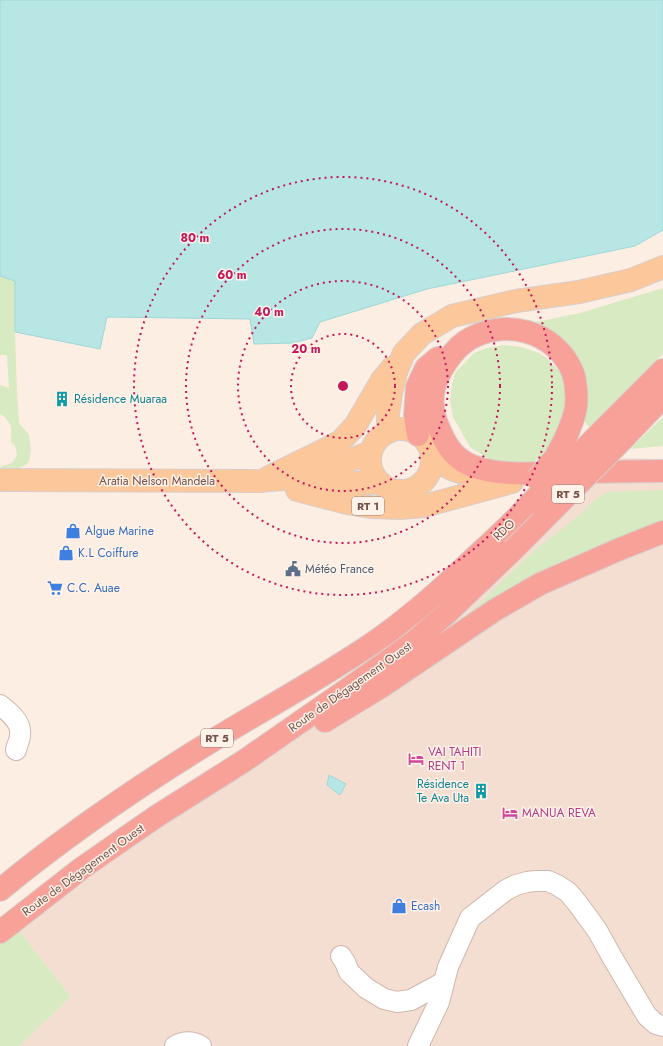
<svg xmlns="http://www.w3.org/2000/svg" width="663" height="1046" font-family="Jost,sans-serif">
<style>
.residential{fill:#f4ded1}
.green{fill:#d8eac1}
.water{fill:#b7e6e5;stroke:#9dd8d7}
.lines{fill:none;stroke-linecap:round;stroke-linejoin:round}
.minor-casing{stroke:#d0b6ac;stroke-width:22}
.major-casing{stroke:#d8cecc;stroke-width:24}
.highway-casing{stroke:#d8cecc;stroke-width:24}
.minor{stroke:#fff;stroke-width:20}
.major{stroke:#fcc79a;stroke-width:22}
.highway{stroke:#f8a198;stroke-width:22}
.highway-bridge-casing{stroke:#d8cecc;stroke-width:24;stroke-linecap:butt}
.highway-bridge{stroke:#f8a198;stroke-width:22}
.ring{fill:none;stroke:#c2185b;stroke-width:2;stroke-dasharray:2 4}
.labels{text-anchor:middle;stroke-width:3;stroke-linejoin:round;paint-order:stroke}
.shield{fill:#fff3e9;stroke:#9e8278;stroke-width:1}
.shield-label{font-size:11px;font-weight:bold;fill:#745148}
.culture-label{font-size:12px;fill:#0d838f;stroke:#fff3e9;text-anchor:start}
.street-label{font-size:12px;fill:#745148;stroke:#fff3e9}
.shop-label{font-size:12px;fill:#366cbe;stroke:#fff3e9;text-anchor:start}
.service-label{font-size:12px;fill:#4e5e75;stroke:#fff3e9;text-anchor:start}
.hotel-label{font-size:12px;fill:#b23c85;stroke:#fff3e9;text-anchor:start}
.centre{fill:#c2185b;stroke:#fff3e9;stroke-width:2}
.ring-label{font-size:12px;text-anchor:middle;font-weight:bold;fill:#c2185b;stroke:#fff3e9;stroke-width:3;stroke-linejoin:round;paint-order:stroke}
</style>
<rect width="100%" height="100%" fill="#fceee2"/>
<!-- residential -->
<path class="residential" d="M 623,458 L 663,459 L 663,1046 L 19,1046 L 71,997 L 16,927 L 230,779 L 486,587 Z"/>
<!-- green -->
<g class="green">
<path d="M 0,276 L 15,281 L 15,332 L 17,392 L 19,423 L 29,435 L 31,450 L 30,457 L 28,463 L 24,466 L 12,471 L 0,469 L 1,466 C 9,465 14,463 17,455 L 15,446 L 11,442 L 11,426 L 5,417 L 0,414 L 0,385 L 9,388 L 7,355 L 0,355 Z"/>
<path d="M 663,288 L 663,354 L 589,427 L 583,419 L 587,409 L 588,384 L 582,365 L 565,347 L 521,325 L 580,313 Z"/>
<path d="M 504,345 L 521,347 L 539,353 L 548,359 L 559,371 L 567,387 L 567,410 L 547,453 L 533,462 L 519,463 L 491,460 L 470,447 L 453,417 L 450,401 L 452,385 L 455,373 L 474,353 L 487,348 Z"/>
<path d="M 663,417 L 663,446 L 630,449 Z"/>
<path d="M 663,490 L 663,521 L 450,632 L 536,549 L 577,517 L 596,499 L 607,492 Z"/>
<path d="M 16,927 L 71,997 L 19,1046 L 0,1046 L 0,941 Z"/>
</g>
<!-- water -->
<g class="water">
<path d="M 0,0 L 663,0 L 663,230 L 635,246 L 427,289 L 320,322 L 312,338 L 293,343 L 254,344 L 250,319 L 107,317 L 100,349 L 15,332 L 15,281 L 0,276 Z"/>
<path d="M 329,775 L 346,784 L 340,795 L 327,785 Z"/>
</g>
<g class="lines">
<defs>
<g id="minor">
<path d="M 0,705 C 9,712 22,722 20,735 C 20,740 17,745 16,750"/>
<path d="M 341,956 L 345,962 L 349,972 L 366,988 L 384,999 L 397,1002 L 411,1000 L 444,982"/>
<path d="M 175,1046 C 184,1041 192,1041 201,1046"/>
<path d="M 418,1046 L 439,1002 L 448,967 L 470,918 L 506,890 L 516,885 L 527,882 L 536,881 L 548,881 L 557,885 L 568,892 L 578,904 L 597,930 L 612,957 L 647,1016 L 656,1024 L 663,1026"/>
</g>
<g id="major">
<circle cx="401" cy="460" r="31"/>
<path d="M 388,432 L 388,414 L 391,393 L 396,372 L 404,353 L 422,334 L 452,316 L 516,301 L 579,292 L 631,280 L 663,267"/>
<path d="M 431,454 C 449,473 464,473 488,477"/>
<path d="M 302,474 L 340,464 L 371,452"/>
<path d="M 269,477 L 328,448 L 341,441 L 355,426 L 382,380 L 392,368"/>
<path d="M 0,480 L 259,481 L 283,479 L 323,482 L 373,483 L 379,482"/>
<path d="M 297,490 L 347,503 L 371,507 L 400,508 L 424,506 L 512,482"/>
</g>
<g id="highway">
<path d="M 606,427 L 663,370"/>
<path d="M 418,435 L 415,415 L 417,387 L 426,368 L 438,358"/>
<path d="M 566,437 C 570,427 575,417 576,406 C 577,395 576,383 573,373 C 556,330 503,317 466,341 C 455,349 447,360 441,371 C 432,386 430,405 436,421 C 443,439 450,456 470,465 C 497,477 539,473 569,472 C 600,472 632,471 663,471"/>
<path d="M 624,438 L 663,397"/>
<path d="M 325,721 L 384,685 L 495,610 L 540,584 L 620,549 L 663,532"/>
<path d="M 0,890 C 69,833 143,783 220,736 C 271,705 323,677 373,643 C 409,618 442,589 474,558 C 494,540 513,522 531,503"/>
<path d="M 0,932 L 82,868 L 128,836 L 157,816 L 244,761 L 385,663 L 416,640 L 446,614 L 513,550"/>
</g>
</defs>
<!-- minor casing -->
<use href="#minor" class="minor-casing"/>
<!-- major casing -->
<use href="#major" class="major-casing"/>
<!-- highway casing -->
<use href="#highway" class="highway-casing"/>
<!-- minor -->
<use href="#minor" class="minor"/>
<!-- major -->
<use href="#major" class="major"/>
<!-- highway -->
<use href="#highway" class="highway"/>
<defs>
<g id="highway-bridge">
<path d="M 537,479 L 555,458 L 566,437"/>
<path d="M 531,503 L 606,427"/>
<path d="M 513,550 L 624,438"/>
</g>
</defs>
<!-- highway-bridge casing -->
<use href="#highway-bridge" class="highway-bridge-casing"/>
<!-- highway-bridge -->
<use href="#highway-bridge" class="highway-bridge"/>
</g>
<!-- distance rings -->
<g class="ring">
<circle cx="343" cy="386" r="52"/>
<circle cx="343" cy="386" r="105"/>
<circle cx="343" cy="386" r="157"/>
<circle cx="343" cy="386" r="209"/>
</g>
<!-- icons -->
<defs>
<symbol id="building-bare" viewBox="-9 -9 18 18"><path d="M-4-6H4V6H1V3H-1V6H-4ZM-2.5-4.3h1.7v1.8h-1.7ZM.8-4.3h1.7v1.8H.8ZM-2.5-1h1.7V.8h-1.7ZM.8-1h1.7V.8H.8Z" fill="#0f9aa8" stroke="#fff3e9" stroke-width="2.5" paint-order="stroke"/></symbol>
<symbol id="shop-bare" viewBox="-9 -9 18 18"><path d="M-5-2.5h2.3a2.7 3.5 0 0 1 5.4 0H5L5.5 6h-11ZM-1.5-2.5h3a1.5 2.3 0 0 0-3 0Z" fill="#3f7fe0" stroke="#fff3e9" stroke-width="2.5" paint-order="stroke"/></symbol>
<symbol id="civic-bare" viewBox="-9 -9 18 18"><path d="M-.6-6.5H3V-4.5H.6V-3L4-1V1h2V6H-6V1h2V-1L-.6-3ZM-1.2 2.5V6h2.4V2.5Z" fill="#5c6f8a" stroke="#fff3e9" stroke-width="2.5" paint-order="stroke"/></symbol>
<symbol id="supermarket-bare" viewBox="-9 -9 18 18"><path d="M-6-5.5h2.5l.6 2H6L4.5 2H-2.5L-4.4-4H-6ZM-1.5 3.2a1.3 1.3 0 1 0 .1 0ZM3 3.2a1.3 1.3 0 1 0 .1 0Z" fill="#3f7fe0" stroke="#fff3e9" stroke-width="2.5" paint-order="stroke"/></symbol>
<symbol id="hotel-bare" viewBox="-9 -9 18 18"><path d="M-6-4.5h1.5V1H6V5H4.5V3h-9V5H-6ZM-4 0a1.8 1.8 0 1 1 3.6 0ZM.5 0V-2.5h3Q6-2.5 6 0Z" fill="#d1479c" stroke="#fff3e9" stroke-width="2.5" paint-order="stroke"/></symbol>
</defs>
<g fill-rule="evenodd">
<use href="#building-bare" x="51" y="388" width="22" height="22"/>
<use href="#shop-bare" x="62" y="520" width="22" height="22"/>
<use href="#shop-bare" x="55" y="542" width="22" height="22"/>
<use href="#civic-bare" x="282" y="558" width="22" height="22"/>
<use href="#supermarket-bare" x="44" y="577" width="22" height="22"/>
<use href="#hotel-bare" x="405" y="748" width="22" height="22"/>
<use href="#building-bare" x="470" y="780" width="22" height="22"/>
<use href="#hotel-bare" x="499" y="802" width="22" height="22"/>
<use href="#shop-bare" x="388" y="895" width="22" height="22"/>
</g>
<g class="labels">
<!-- shield labels -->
<g class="shield">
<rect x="552" y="485" width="32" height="18" rx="3"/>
<rect x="352" y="497" width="32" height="18" rx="3"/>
<rect x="201" y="729" width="32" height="18" rx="3"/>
</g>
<g class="shield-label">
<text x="568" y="498">RT 5</text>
<text x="368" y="510">RT 1</text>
<text x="217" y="742">RT 5</text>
</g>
<!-- culture labels -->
<g class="culture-label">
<text x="74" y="403">Résidence Muaraa</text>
<text x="469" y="788" text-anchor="end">Résidence<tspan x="469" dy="14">Te Ava Uta</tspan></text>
</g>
<!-- street labels -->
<g class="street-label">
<text x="157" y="485">Aratia Nelson Mandela</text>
<text transform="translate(504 530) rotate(-44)" y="4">RDO</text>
<text transform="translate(350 687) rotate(-35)" y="4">Route de Dégagement Ouest</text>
<text transform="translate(83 870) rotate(-36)" y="4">Route de Dégagement Ouest</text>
</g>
<!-- shop labels -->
<g class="shop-label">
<text x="85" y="535">Algue Marine</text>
<text x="78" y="557">K.L Coiffure</text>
<text x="67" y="592">C.C. Auae</text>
<text x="411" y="910">Ecash</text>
</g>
<!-- service labels -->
<g class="service-label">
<text x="305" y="573">Météo France</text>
</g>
<!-- hotel labels -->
<g class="hotel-label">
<text x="428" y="756">VAI TAHITI<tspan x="428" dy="14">RENT 1</tspan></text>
<text x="522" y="817">MANUA REVA</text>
</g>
</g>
<circle cx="343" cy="386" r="6" class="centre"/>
<g class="ring-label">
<text x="195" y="242">80 m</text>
<text x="232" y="279">60 m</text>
<text x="269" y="316">40 m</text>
<text x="306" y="353">20 m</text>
</g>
</svg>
